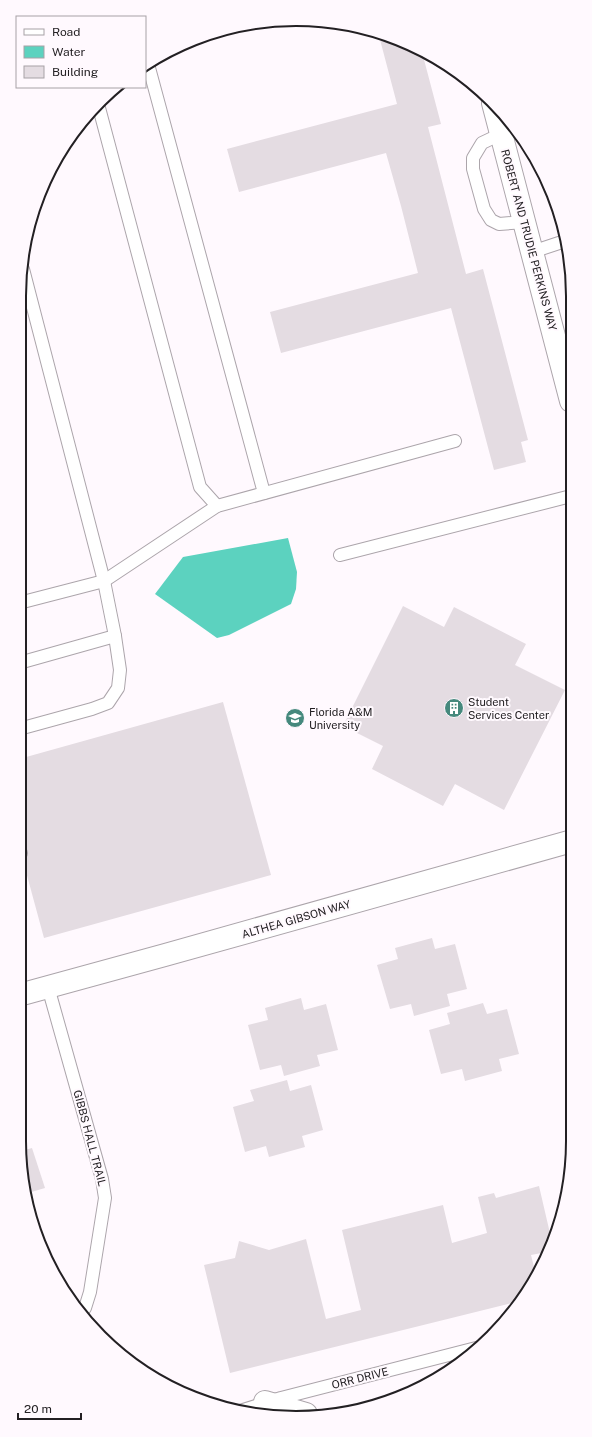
<svg xmlns="http://www.w3.org/2000/svg" width="592" height="1437" font-family="'Public Sans',sans-serif">
<style>
.water{fill:#5cd2bf}
.building{fill:#e4dce2}
.lines{fill:none;stroke-linecap:round;stroke-linejoin:round}
.service-casing{stroke:#aca5ab;stroke-width:14}
.minor-casing{stroke:#aca5ab;stroke-width:24}
.tertiary-casing{stroke:#aca5ab;stroke-width:24}
.service{stroke:#fff;stroke-width:12}
.minor{stroke:#fff;stroke-width:22}
.tertiary{stroke:#fff;stroke-width:22}
.labels{text-anchor:middle;stroke-width:4;stroke-linejoin:round;paint-order:stroke}
.street-label{font-size:11px;fill:#232023;stroke:#fff9fe}
.poi-label{font-size:11px;fill:#232023;stroke:#fff9fe;text-anchor:start}
.rim{fill:none;stroke:#232023;stroke-width:2}
</style>
<rect width="100%" height="100%" fill="#fff9fe"/>
<!-- water -->
<path class="water" d="M 288,538 L 297,572 L 296,589 L 291,604 L 229,635 L 217,638 L 155,594 L 183,557 Z"/>
<!-- building -->
<g class="building">
<path d="M 378,32 L 385,34 L 422,52 L 441,124 L 428,127 L 466,274 L 483,269 L 528,440 L 521,442 L 526,462 L 494,470 L 451,308 L 281,353 L 270,312 L 418,273 L 401,206 L 386,153 L 239,192 L 227,149 L 397,104 Z"/>
<path d="M 403,606 L 444,627 L 454,607 L 526,644 L 515,665 L 565,690 L 504,810 L 455,784 L 443,806 L 372,769 L 383,746 L 343,726 Z"/>
<path d="M 223,702 L 271,875 L 44,938 L 19,846 L 19,759 Z"/>
<path d="M 432,938 L 435,949 L 455,944 L 467,989 L 447,994 L 450,1006 L 414,1016 L 411,1004 L 390,1009 L 377,965 L 398,959 L 395,948 Z"/>
<path d="M 301,998 L 304,1010 L 326,1004 L 338,1050 L 317,1055 L 320,1066 L 284,1076 L 281,1065 L 260,1070 L 248,1025 L 268,1020 L 265,1008 Z"/>
<path d="M 483,1003 L 487,1014 L 507,1009 L 519,1054 L 499,1059 L 502,1071 L 465,1081 L 462,1069 L 441,1074 L 429,1030 L 450,1024 L 447,1013 Z"/>
<path d="M 287,1080 L 290,1091 L 311,1085 L 323,1130 L 302,1136 L 305,1147 L 269,1157 L 266,1146 L 245,1152 L 233,1107 L 254,1101 L 250,1090 Z"/>
<path d="M 32,1148 L 45,1188 L 28,1193 L 21,1151 Z"/>
<path d="M 539,1186 L 552,1242 L 547,1252 L 531,1255 L 534,1267 L 539,1265 L 520,1301 L 230,1373 L 204,1265 L 235,1258 L 239,1241 L 269,1250 L 306,1239 L 326,1319 L 361,1310 L 342,1230 L 443,1205 L 452,1243 L 487,1233 L 478,1197 L 494,1193 L 496,1198 Z"/>
</g>
<g class="lines">
<defs>
<g id="service">
<path d="M 148,64 L 264,493"/>
<path d="M 98,104 L 200,487 L 217,506"/>
<path d="M 501,134 L 482,143 L 473,158 L 473,169 L 484,209 L 491,220 L 499,224 L 524,222"/>
<path d="M 532,252 L 565,241"/>
<path d="M 340,555 L 571,496"/>
<path d="M 19,603 L 104,581 L 217,506 L 455,441"/>
<path d="M 19,663 L 115,636 L 104,581 L 23,269"/>
<path d="M 19,729 L 92,709 L 108,703 L 118,688 L 120,670 L 115,636"/>
<path d="M 19,853 L 21,853"/>
<path d="M 48,987 L 102,1179 L 105,1198 L 90,1292 L 85,1308 L 80,1313"/>
<path d="M 240,1411 L 281,1398 L 480,1347"/>
<path d="M 259,1415 L 265,1402"/>
</g>
<path id="minor" d="M 265,1402 L 306,1414"/>
<g id="tertiary">
<path d="M 493,103 L 571,401"/>
<path d="M 19,995 L 165,955 L 572,841"/>
</g>
</defs>
<!-- service casing -->
<use href="#service" class="service-casing"/>
<!-- minor casing -->
<use href="#minor" class="minor-casing"/>
<!-- tertiary casing -->
<use href="#tertiary" class="tertiary-casing"/>
<!-- service -->
<use href="#service" class="service"/>
<!-- minor -->
<use href="#minor" class="minor"/>
<!-- tertiary -->
<use href="#tertiary" class="tertiary"/>
</g>
<!-- icons -->
<defs>
<symbol id="building-disc" viewBox="-11 -11 22 22"><circle r="9.5" fill="#45897d" stroke="#fff9fe"/><path d="M-4-6H4V6H1V3H-1V6H-4ZM-2.5-4.3h1.7v1.8h-1.7ZM.8-4.3h1.7v1.8H.8ZM-2.5-1h1.7V.8h-1.7ZM.8-1h1.7V.8H.8Z" fill="#fff"/></symbol>
<symbol id="university-disc" viewBox="-11 -11 22 22"><circle r="9.5" fill="#45897d" stroke="#fff9fe"/><path d="M0-5L7-2L0 1L-7-2ZM-4 1L0 2.5L4 1V4Q0 6-4 4Z" fill="#fff"/></symbol>
</defs>
<g fill-rule="evenodd">
<use href="#building-disc" x="443" y="697" width="22" height="22"/>
<use href="#university-disc" x="284" y="707" width="22" height="22"/>
</g>
<g class="labels">
<!-- street labels -->
<g class="street-label">
<text transform="translate(529 240) rotate(75)" y="4">ROBERT AND TRUDIE PERKINS WAY</text>
<text transform="translate(296 919) rotate(-16)" y="4">ALTHEA GIBSON WAY</text>
<text transform="translate(90 1138) rotate(75)" y="4">GIBBS HALL TRAIL</text>
<text transform="translate(360 1378) rotate(-14)" y="4">ORR DRIVE</text>
</g>
<!-- poi labels -->
<g class="poi-label">
<text x="468" y="706">Student<tspan x="468" dy="13">Services Center</tspan></text>
<text x="309" y="716">Florida A&amp;M<tspan x="309" dy="13">University</tspan></text>
</g>
</g>
<!-- crop -->
<path d="M0 0H592V1437H0ZM296 26H296A270 270 0 0 1 566 296V1141A270 270 0 0 1 296 1411H296A270 270 0 0 1 26 1141V296A270 270 0 0 1 296 26Z" fill="#fff9fe" fill-rule="evenodd"/>
<path class="rim" d="M296 26H296A270 270 0 0 1 566 296V1141A270 270 0 0 1 296 1411H296A270 270 0 0 1 26 1141V296A270 270 0 0 1 296 26Z"/>
<!-- legend -->
<rect x="16" y="16" width="130" height="72" fill="#fff9fe" stroke="#a7a2a6"/>
<rect x="24" y="29" width="20" height="6" fill="#ffffff" stroke="#a7a2a6"/>
<text x="52" y="36" font-size="12" fill="#232023">Road</text>
<rect x="24" y="46" width="20" height="12" fill="#5cd2bf" stroke="#a7a2a6"/>
<text x="52" y="56" font-size="12" fill="#232023">Water</text>
<rect x="24" y="66" width="20" height="12" fill="#e4dce2" stroke="#a7a2a6"/>
<text x="52" y="76" font-size="12" fill="#232023">Building</text>
<!-- scale -->
<path d="M18 1413v6h63v-6" fill="none" stroke="#232023" stroke-width="2"/>
<text x="24" y="1413" font-size="12" fill="#232023" stroke="#fff9fe" stroke-width="3" paint-order="stroke">20 m</text>
</svg>
